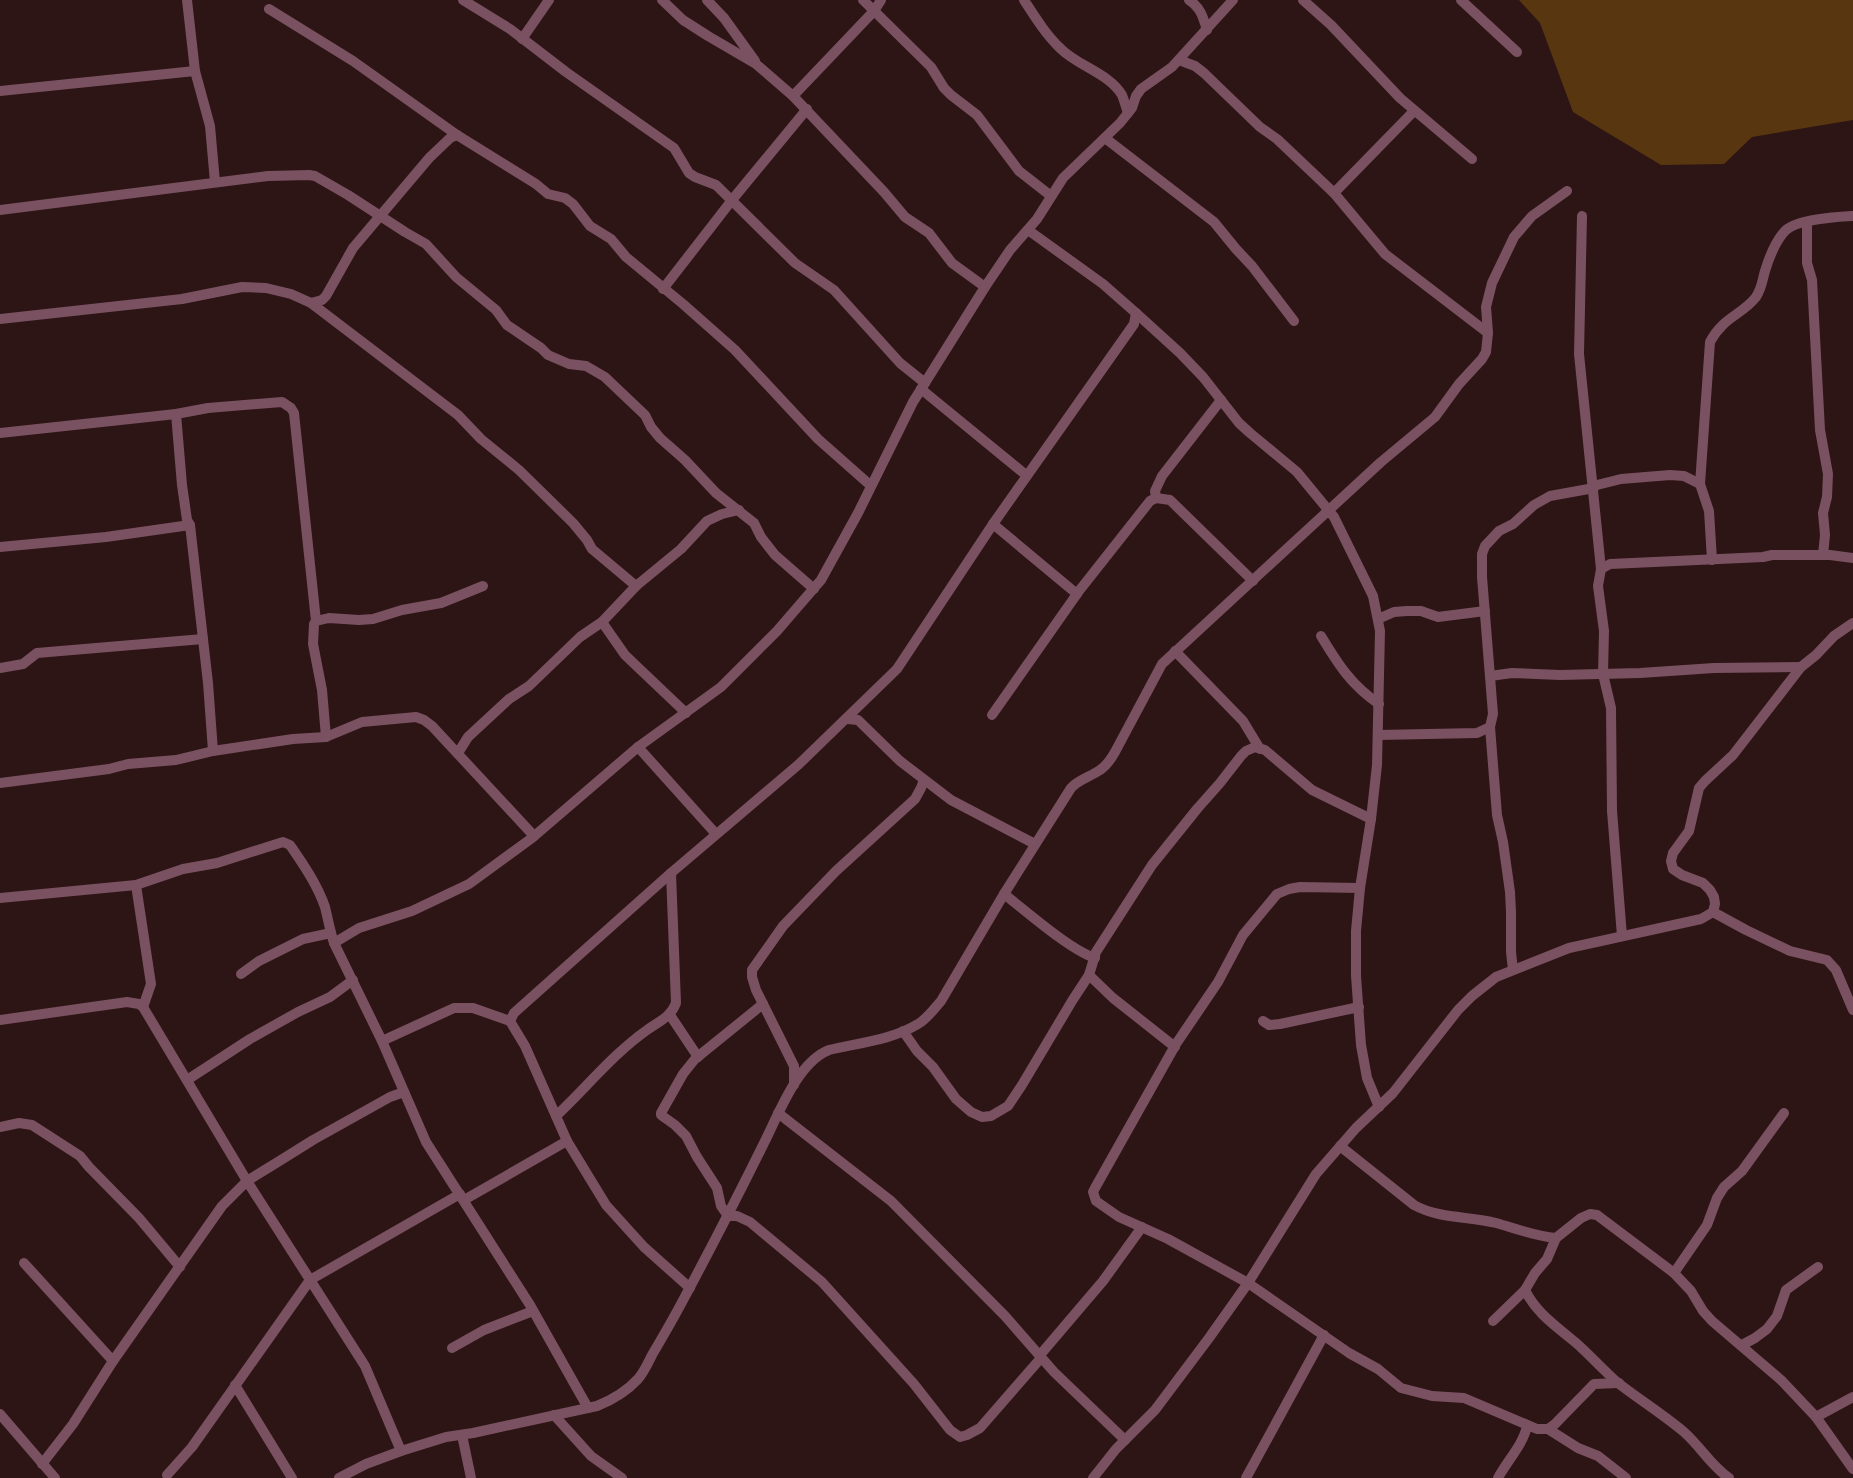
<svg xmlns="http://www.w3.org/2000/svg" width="1853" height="1478" font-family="'Source Sans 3',sans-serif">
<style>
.green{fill:#583710}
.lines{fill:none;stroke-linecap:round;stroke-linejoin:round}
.minor{stroke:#7a5160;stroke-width:10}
</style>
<rect width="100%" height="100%" fill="#2d1415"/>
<!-- green -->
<path class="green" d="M 1519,0 L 1853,0 L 1853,120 L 1752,137 L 1724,164 L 1661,165 L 1573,112 L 1540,23 Z"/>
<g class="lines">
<!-- minor -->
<g class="minor">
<path d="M 187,0 L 195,71 L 210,126 L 215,182"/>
<path d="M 463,0 L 510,29 L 566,72 L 674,148 L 689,173 L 695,177 L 716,185 L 795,263 L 834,290 L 900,363 L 925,383"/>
<path d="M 662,0 L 683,20 L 708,36 L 756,64 L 793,96 L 884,192 L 905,217 L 929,233 L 952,263 L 985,287"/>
<path d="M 707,0 L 724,18 L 755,61"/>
<path d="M 863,0 L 931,67 L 944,88 L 951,95 L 977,115 L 1019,171 L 1051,196"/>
<path d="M 1024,0 C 1035,17 1046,35 1061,49 C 1078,66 1110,74 1122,95 C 1124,100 1126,107 1128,113"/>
<path d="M 1189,0 C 1201,8 1203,17 1207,30"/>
<path d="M 1303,0 L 1331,25 L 1400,98 L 1472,159"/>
<path d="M 1461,0 L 1517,52"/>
<path d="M 269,9 L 353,61 L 457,135 L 536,184 L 548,194 L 565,198 L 573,204 L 590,226 L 611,239 L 626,257 L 683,304 L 735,350 L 818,439 L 870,485"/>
<path d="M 522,39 L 549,0"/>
<path d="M 1179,60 L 1195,66 L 1204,73 L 1260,127 L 1277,139 L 1334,193 L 1385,254 L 1488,333"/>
<path d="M 0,91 L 195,71"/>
<path d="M 793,96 L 874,11 L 881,0"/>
<path d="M 1105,138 L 1214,222 L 1236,249 L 1252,266 L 1294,321"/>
<path d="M 1334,193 L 1414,111"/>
<path d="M 0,210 L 268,176 L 309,175 L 315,176 L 348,195 L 405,232 L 426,244 L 456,277 L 496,310 L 507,325 L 541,348 L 548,355 L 569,364 L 586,366 L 605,377 L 645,415 L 651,427 L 660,438 L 685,460 L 716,493 L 754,523 L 761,537 L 775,555 L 814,589"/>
<path d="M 1582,216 L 1579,354 L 1601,569"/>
<path d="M 1807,222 L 1807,263 L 1812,280 L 1820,430 L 1828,474 L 1827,497 L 1823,513 L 1825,535 L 1823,555"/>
<path d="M 1028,230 L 1103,284 L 1136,313 L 1180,353 L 1203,377 L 1239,423 L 1250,433 L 1297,472 L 1334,517 L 1373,596 L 1380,631 L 1377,765 L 1371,819 L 1360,888 L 1356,931 L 1356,976 L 1361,1045 L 1367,1078 L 1379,1107"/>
<path d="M 663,289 L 732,200 L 807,109"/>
<path d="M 311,303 L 458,415 L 481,439 L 519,470 L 573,523 L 587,540 L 592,549 L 636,586"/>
<path d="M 0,319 L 182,299 L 242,287 L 266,288 L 291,294 L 311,303 L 322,300 L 326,296 L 353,248 L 430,157 L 450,138 L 457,135"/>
<path d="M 921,389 L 1026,475"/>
<path d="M 176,414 L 182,485 L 187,520 L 190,525 L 208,683 L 213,751"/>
<path d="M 0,433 L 176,414 L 208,408 L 282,402 L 291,408 L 294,413 L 316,621"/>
<path d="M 1593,486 L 1621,479 L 1670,475 L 1684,476 L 1700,484"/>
<path d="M 1156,498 L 1155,491 L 1162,476 L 1221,400"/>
<path d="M 993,524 L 1077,594"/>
<path d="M 0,547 L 106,537 L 190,525"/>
<path d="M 1712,560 L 1709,511 L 1700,484 L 1710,342 C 1723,317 1742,315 1756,297 C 1762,288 1762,281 1765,271 C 1769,258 1776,240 1786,230 C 1798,219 1836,217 1853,216"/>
<path d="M 1378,619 L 1394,612 L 1407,611 L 1421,611 L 1438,617 L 1485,611"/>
<path d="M 602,622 L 625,655 L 686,713"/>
<path d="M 1321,636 C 1338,664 1351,685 1379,704"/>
<path d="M 1175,651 L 1243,721 L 1260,749"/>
<path d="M 0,668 L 23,664 L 37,653 L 203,639"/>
<path d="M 1490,676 L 1512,673 L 1560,675 L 1640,673 L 1714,668 L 1801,667"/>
<path d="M 992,715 L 1079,591 L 1150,501 L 1156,498 L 1170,500 L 1253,581"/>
<path d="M 847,719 L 858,720 L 900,761 L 951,800 L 1035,844"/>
<path d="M 1490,727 L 1497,815 L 1503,842 L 1510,892 L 1511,912 L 1511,952 L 1513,970"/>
<path d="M 1378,735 L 1477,733 L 1490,727 L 1493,714 L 1482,577 L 1482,554 L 1485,546 L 1499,531 L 1513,524 L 1534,505 L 1550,496 L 1594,488"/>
<path d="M 326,737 L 322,690 L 313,644 L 314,624 L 316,621 L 329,618 L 359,620 L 373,619 L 402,610 L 441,603 L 483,586"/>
<path d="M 638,747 L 716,834"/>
<path d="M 458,753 L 468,737 L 509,699 L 529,686 L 580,637 L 602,622 L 636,586 L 681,549 L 707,521 L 722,514 L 739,510"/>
<path d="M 0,783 L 109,769 L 128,764 L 176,760 L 213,751 L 293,739 L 326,737 L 362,722 L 416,717 L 424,720 L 432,726 L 534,836"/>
<path d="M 136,885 L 151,984 L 143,1007"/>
<path d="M 1360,888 L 1300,887 L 1289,889 L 1277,894 L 1243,935 L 1218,982 L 1176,1044 L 1095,1188 L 1093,1192 L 1096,1201 L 1119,1217 L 1168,1239 L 1248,1283 L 1349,1353 L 1378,1369 L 1401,1388 L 1432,1396 L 1464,1398 L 1537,1429 L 1548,1429 L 1555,1424 L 1594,1384 L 1619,1383"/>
<path d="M 1004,894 C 1026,911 1070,950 1095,958"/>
<path d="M 0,898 L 136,885 L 183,869 L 217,863 L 283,842 L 290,845 C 303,864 317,884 325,907 C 328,919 330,931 334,943 L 382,1041 L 426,1142 L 530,1305 L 588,1408"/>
<path d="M 1713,912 L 1746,930 L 1790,951 L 1827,960 L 1836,970 L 1853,1010"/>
<path d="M 1622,936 L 1612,811 L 1611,708 L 1603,674 L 1604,631 L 1598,586 L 1601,569 L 1610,564 L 1763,557 L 1772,555 L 1830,555 L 1853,558"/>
<path d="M 334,943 L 359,928 L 412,911 L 469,884 L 532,838 L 638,747 L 721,687 L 777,631 L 821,580 L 858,513 L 913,402 L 985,287 L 1010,250 L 1037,219 L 1063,178 L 1120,123 L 1132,108 L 1136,96 L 1141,89 L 1172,67 L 1233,0"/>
<path d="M 241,974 L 259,961 L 303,939 L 331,933"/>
<path d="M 1089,975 L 1113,998 L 1175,1047"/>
<path d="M 763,1004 L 695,1059 L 683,1074 L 661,1113 L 661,1115 L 675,1125 L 686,1136 L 697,1157 L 717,1188 L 721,1206 L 728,1216 L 737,1216 L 750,1222 L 822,1282 L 914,1384 L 950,1430 L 960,1437 L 967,1435 L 980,1428 L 1041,1358"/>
<path d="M 670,1015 L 698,1057"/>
<path d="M 0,1020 L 127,1002 L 139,1004 L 143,1007 L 247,1181 L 365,1366 L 401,1451"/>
<path d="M 1263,1021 L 1269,1025 L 1280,1024 L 1359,1007"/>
<path d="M 903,1031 L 917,1051 L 933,1067 L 956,1099 L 971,1112 L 982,1117 L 991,1116 L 1008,1106 L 1022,1085 L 1072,1001 L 1089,975 L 1096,952 L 1152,865 L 1197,809 L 1220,783 L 1241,756 L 1246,751 L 1255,747 L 1265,750 L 1312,790 L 1371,819"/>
<path d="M 382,1041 L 454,1008 L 473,1008 L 510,1021"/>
<path d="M 187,1080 L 250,1039 L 298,1012 L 330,997 L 353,980"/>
<path d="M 794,1085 L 794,1066 L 756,990 L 752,977 L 752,970 L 783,926 L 836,871 L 915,799 L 921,788 L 924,780"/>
<path d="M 778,1113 L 891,1201 L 1005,1316 L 1054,1372 L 1125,1440"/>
<path d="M 556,1116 C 586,1088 613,1054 647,1030 C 658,1022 671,1017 676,1003 L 671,873"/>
<path d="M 0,1127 L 19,1123 L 32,1125 L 80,1156 L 89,1167 L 139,1218 L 180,1267"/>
<path d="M 1340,1146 L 1414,1205 C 1439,1219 1469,1216 1496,1223 C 1517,1229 1535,1236 1556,1238"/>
<path d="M 464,1200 L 567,1141"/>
<path d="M 24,1263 L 113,1361"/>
<path d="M 1674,1273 L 1707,1225 L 1717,1198 L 1724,1187 L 1742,1171 L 1784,1113"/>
<path d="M 690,1288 L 644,1247 L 606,1205 L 567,1141 L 525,1046 L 510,1021 L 514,1013 L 671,873 L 798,765 L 897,669 L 993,524 L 1134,324 L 1136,313"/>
<path d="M 1525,1290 C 1536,1313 1556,1326 1575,1342 C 1590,1355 1603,1370 1618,1383 C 1640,1400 1664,1415 1684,1432 C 1701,1447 1711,1466 1729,1478"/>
<path d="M 1493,1321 L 1525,1290 L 1535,1273 L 1547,1259 L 1556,1238 L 1581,1218 L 1590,1214 L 1597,1215 L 1674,1273 L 1691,1291 L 1703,1311 L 1712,1321 L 1781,1380 L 1816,1417 L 1853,1469"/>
<path d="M 1742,1345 L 1755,1338 L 1767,1329 L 1777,1316 L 1786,1290 L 1818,1267"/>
<path d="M 452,1348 L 484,1330 L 533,1311"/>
<path d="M 1040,1355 L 1103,1281 L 1142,1227"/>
<path d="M 235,1385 L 292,1478"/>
<path d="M 0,1414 L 55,1478"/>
<path d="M 554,1415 L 591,1456 L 622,1478"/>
<path d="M 1816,1417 L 1853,1397"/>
<path d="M 1548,1429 L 1578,1448 L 1598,1456 L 1626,1478"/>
<path d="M 462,1435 L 471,1478"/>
<path d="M 42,1464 L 73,1424 L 113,1361 L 222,1206 L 247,1181 L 281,1160 L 313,1140 L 390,1097 L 404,1092"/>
<path d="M 167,1475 L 192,1447 L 310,1280 L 460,1194"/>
<path d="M 339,1478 L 366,1464 L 401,1451 L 446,1437 L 473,1433 L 597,1406 C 612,1400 627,1391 638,1379 C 644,1372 648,1363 652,1355 C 662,1338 672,1321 681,1304 C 710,1250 738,1196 765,1141 C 779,1113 798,1062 829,1050 C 858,1043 892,1040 918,1024 C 927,1019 934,1009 941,1001 L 1004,894 L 1071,788 C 1079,779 1090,777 1100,770 C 1106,766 1111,759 1115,752 L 1162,664 L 1381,462 L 1435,417 L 1459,384 L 1482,359 L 1486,352 L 1488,333 L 1486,307 L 1492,283 L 1514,237 L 1532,216 L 1567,191"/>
<path d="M 1093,1478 L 1116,1449 L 1155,1410 L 1209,1338 L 1248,1283 L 1316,1174 L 1356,1128 L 1393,1093 L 1458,1010 L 1472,996 L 1496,977 L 1569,948 L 1701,919 L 1713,912 L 1715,904 L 1714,897 L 1710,890 L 1703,883 L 1682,875 L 1673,869 L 1671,861 L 1673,853 L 1689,831 L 1699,788 L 1705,781 L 1733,755 L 1801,667 L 1816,655 L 1834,636 L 1853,623"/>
<path d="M 1246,1478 L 1324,1335"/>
<path d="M 1498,1478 C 1507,1461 1523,1445 1527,1426"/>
</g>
</g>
</svg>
